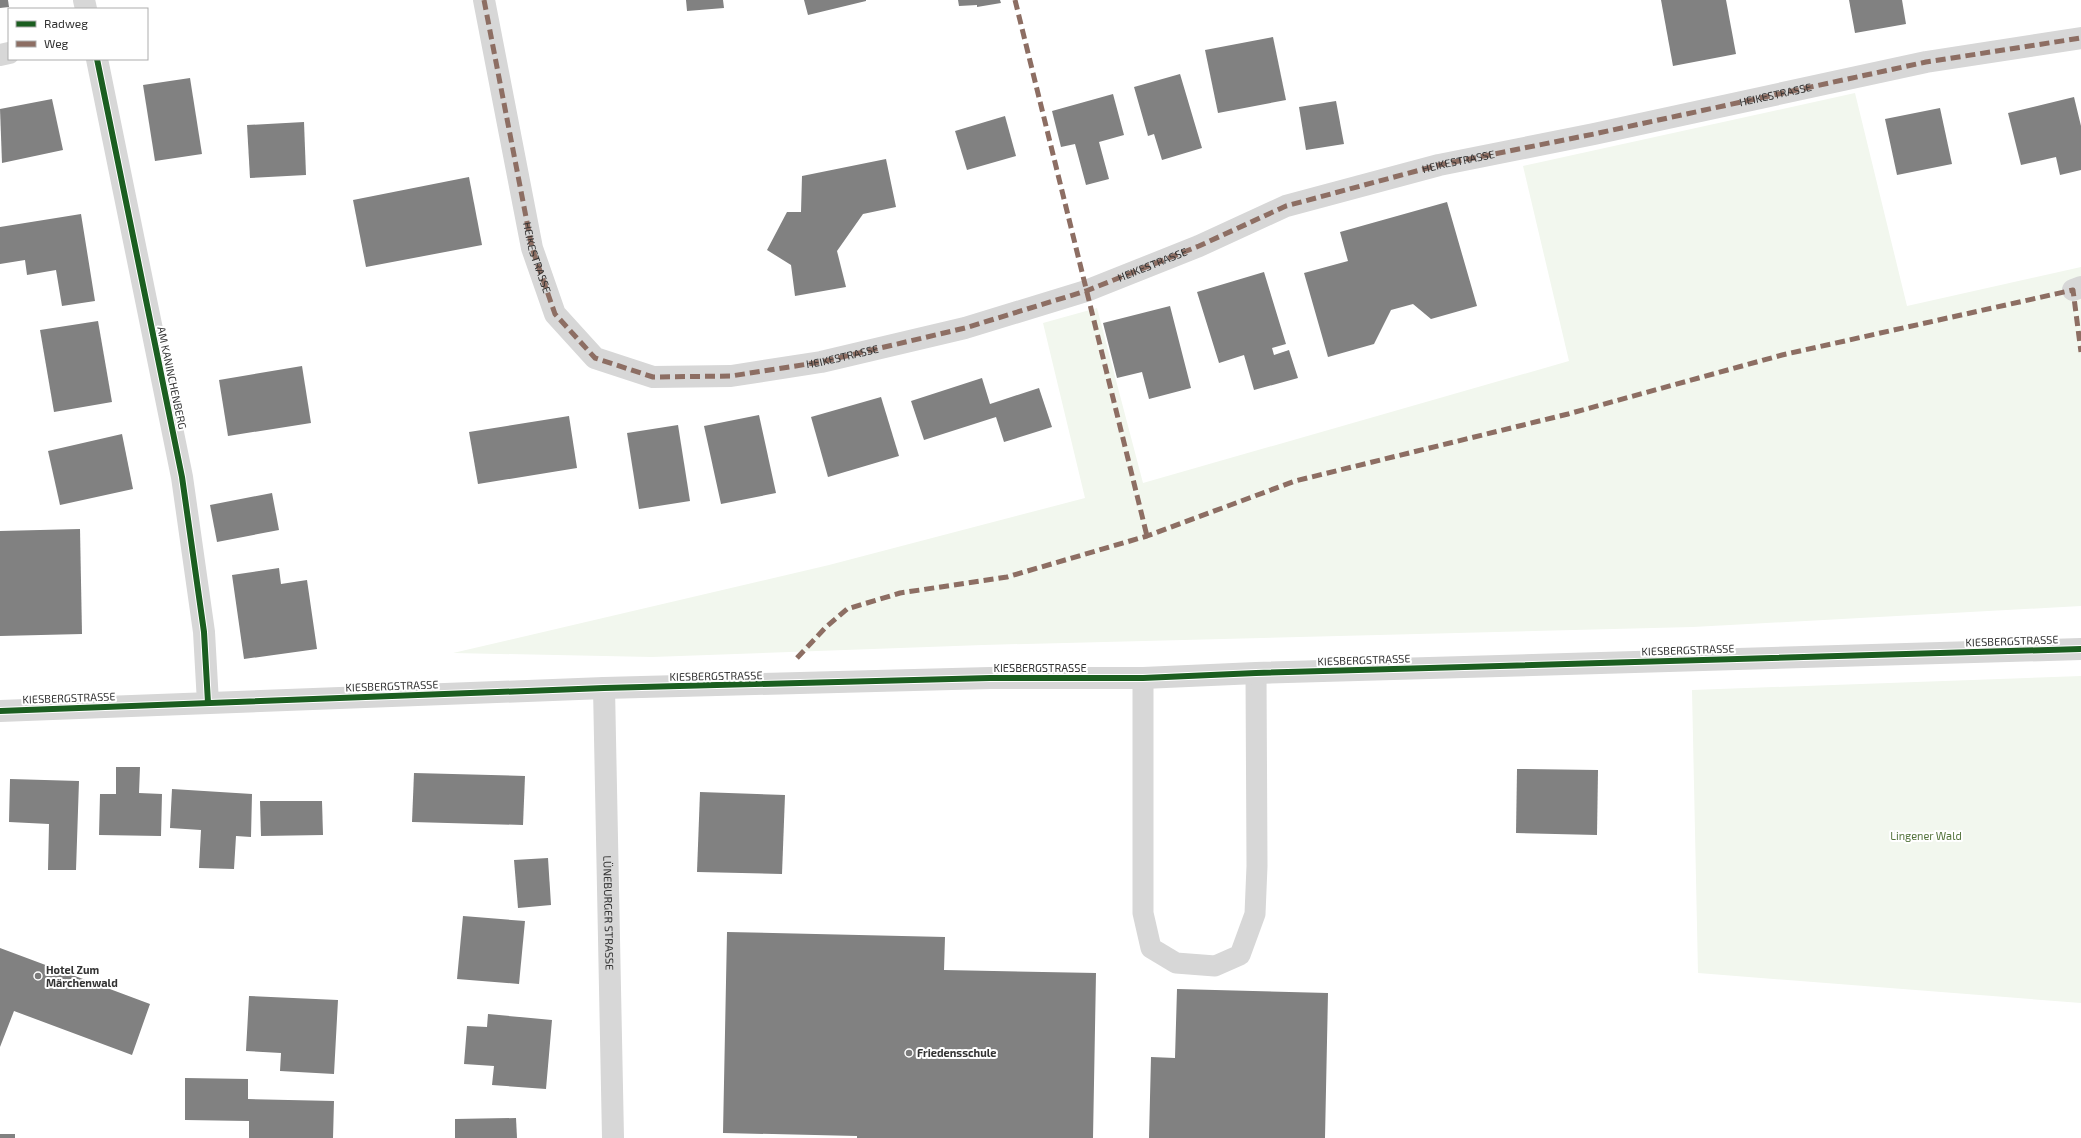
<svg xmlns="http://www.w3.org/2000/svg" width="2081" height="1138" font-family="'Exo 2',sans-serif">
<style>
.green{fill:#f2f7ee}
.building{fill:#818181}
.lines{fill:none;stroke-linecap:round;stroke-linejoin:round}
.service{stroke:#d7d7d7;stroke-width:21}
.minor{stroke:#d7d7d7;stroke-width:22}
.tertiary{stroke:#d7d7d7;stroke-width:22}
.quiet{stroke:#8d6e63;stroke-width:5;stroke-dasharray:10 5;stroke-linecap:butt}
.cycleway-casing{stroke:#fff;stroke-width:8}
.cycleway{stroke:#1b5e20;stroke-width:6}
.poi-dot{fill:#7a7a7a;stroke:#fff;stroke-width:1.5}
.labels{text-anchor:middle;stroke-width:4;stroke-linejoin:round;paint-order:stroke}
.street-label{font-size:11px;fill:#333;stroke:#fff}
.park-label{font-size:11px;fill:#53733b;stroke:#fff}
.poi-label{font-size:11px;font-weight:bold;fill:#333;stroke:#fff;text-anchor:start}
</style>
<rect width="100%" height="100%" fill="#fff"/>
<!-- green -->
<g class="green">
<path d="M 1855,93 L 1907,306 L 2081,267 L 2081,606 L 1693,627 L 983,645 L 652,657 L 453,653 L 829,565 L 1085,498 L 1043,323 L 1097,308 L 1143,483 L 1569,361 L 1523,166 Z"/>
<path d="M 2081,676 L 2081,1003 L 1698,973 L 1692,690 Z"/>
</g>
<!-- building -->
<g class="building">
<path d="M 0,0 L 8,0 L 9,7 L 0,8 Z"/>
<path d="M 686,0 L 723,0 L 724,8 L 687,11 Z"/>
<path d="M 804,0 L 866,0 L 866,1 L 808,15 Z"/>
<path d="M 958,0 L 1000,0 L 1001,3 L 977,7 L 977,5 L 959,6 Z"/>
<path d="M 1661,0 L 1726,0 L 1736,54 L 1673,66 Z"/>
<path d="M 1849,0 L 1902,0 L 1906,24 L 1855,33 Z"/>
<path d="M 1273,37 L 1286,100 L 1218,113 L 1205,50 Z"/>
<path d="M 1180,74 L 1202,148 L 1162,160 L 1154,134 L 1148,136 L 1134,87 Z"/>
<path d="M 190,78 L 202,154 L 155,161 L 143,85 Z"/>
<path d="M 1113,94 L 1124,135 L 1099,142 L 1109,179 L 1086,185 L 1075,144 L 1061,147 L 1052,111 Z"/>
<path d="M 2074,97 L 2081,126 L 2081,170 L 2060,175 L 2056,157 L 2021,165 L 2008,113 Z"/>
<path d="M 52,99 L 63,150 L 2,163 L 0,109 Z"/>
<path d="M 1336,101 L 1344,144 L 1306,150 L 1299,107 Z"/>
<path d="M 1940,108 L 1952,164 L 1897,175 L 1885,119 Z"/>
<path d="M 1005,116 L 1016,156 L 967,170 L 955,131 Z"/>
<path d="M 304,122 L 306,175 L 250,178 L 247,125 Z"/>
<path d="M 886,159 L 896,207 L 863,214 L 837,251 L 846,287 L 795,296 L 791,265 L 767,250 L 787,212 L 801,212 L 802,176 Z"/>
<path d="M 469,177 L 482,245 L 366,267 L 353,200 Z"/>
<path d="M 1447,202 L 1477,306 L 1431,319 L 1413,304 L 1391,310 L 1374,344 L 1328,357 L 1304,273 L 1348,261 L 1340,232 Z"/>
<path d="M 81,214 L 95,301 L 62,306 L 56,270 L 27,275 L 25,260 L 0,264 L 0,227 Z"/>
<path d="M 1264,272 L 1286,344 L 1272,348 L 1274,355 L 1289,350 L 1298,378 L 1254,390 L 1244,355 L 1219,363 L 1197,292 Z"/>
<path d="M 1170,306 L 1191,388 L 1149,399 L 1142,372 L 1117,378 L 1103,323 Z"/>
<path d="M 98,321 L 112,402 L 54,412 L 40,330 Z"/>
<path d="M 302,366 L 311,423 L 228,436 L 219,380 Z"/>
<path d="M 982,378 L 990,404 L 1039,388 L 1052,427 L 1004,442 L 996,417 L 924,440 L 911,401 Z"/>
<path d="M 881,397 L 899,456 L 828,477 L 811,417 Z"/>
<path d="M 759,415 L 776,493 L 721,504 L 704,426 Z"/>
<path d="M 569,416 L 577,468 L 478,484 L 469,432 Z"/>
<path d="M 678,425 L 690,501 L 639,509 L 627,433 Z"/>
<path d="M 122,434 L 133,489 L 60,505 L 48,451 Z"/>
<path d="M 272,493 L 279,530 L 217,542 L 210,505 Z"/>
<path d="M 80,529 L 82,634 L 0,636 L 0,531 Z"/>
<path d="M 279,568 L 281,584 L 307,580 L 317,649 L 244,659 L 232,575 Z"/>
<path d="M 116,767 L 140,767 L 139,793 L 162,794 L 161,836 L 99,835 L 100,794 L 116,794 Z"/>
<path d="M 1517,769 L 1598,770 L 1597,835 L 1516,833 Z"/>
<path d="M 414,773 L 525,776 L 523,825 L 412,822 Z"/>
<path d="M 10,779 L 79,781 L 76,870 L 48,870 L 49,824 L 9,822 Z"/>
<path d="M 172,789 L 252,794 L 251,837 L 236,836 L 234,869 L 199,868 L 201,830 L 170,828 Z"/>
<path d="M 700,792 L 785,795 L 782,874 L 697,872 Z"/>
<path d="M 260,801 L 322,801 L 323,835 L 261,836 Z"/>
<path d="M 548,858 L 551,905 L 518,908 L 514,860 Z"/>
<path d="M 463,916 L 525,921 L 519,984 L 457,979 Z"/>
<path d="M 727,932 L 945,937 L 944,970 L 1096,973 L 1093,1138 L 857,1138 L 857,1136 L 723,1133 Z"/>
<path d="M 0,948 L 150,1004 L 132,1055 L 14,1011 L 0,1047 Z"/>
<path d="M 1177,989 L 1328,993 L 1325,1138 L 1149,1138 L 1151,1057 L 1175,1058 Z"/>
<path d="M 249,996 L 338,1000 L 334,1074 L 280,1071 L 281,1053 L 246,1051 Z"/>
<path d="M 488,1014 L 552,1020 L 546,1089 L 492,1085 L 494,1066 L 464,1064 L 467,1026 L 487,1027 Z"/>
<path d="M 185,1078 L 248,1079 L 248,1099 L 334,1101 L 333,1138 L 249,1138 L 249,1121 L 185,1120 Z"/>
<path d="M 516,1118 L 517,1138 L 455,1138 L 455,1119 Z"/>
<rect x="0" y="1134" width="15" height="4"/>
</g>
<g class="lines">
<!-- service -->
<path class="service" d="M 1143,678 L 1143,913 L 1151,948 L 1176,963 L 1215,966 L 1240,955 L 1255,914 L 1257,866 L 1256,673"/>
<!-- minor -->
<g class="minor">
<path d="M 84,0 L 86,9"/>
<path id="s1" d="M 484,0 L 532,248 L 555,314 L 595,358 L 653,377 L 731,376 L 821,362 L 965,328 L 1086,291 L 1199,246 L 1286,206 L 1439,165 L 1594,134 L 1926,62 L 2081,38"/>
<path d="M 0,55 L 9,53"/>
<path d="M 97,59 L 182,477 L 204,632 L 208,703"/>
<path d="M 2073,290 L 2081,287"/>
<path id="s2" d="M 604,688 L 613,1138"/>
</g>
<!-- tertiary -->
<path class="tertiary" d="M 0,711 L 604,688 L 990,678 L 1143,678 L 1256,673 L 2081,649"/>
<!-- quiet -->
<g class="quiet">
<path d="M 484,0 L 532,248 L 555,314 L 595,358 L 653,377 L 731,376 L 821,362 L 965,328 L 1086,291 L 1199,246 L 1286,206 L 1439,165 L 1594,134 L 1926,62 L 2081,38"/>
<path d="M 1015,0 L 1147,536"/>
<path d="M 797,658 L 826,627 L 847,609 L 900,593 L 1007,577 L 1147,536 L 1295,481 L 1568,414 L 1782,355 L 2073,290 L 2081,352"/>
</g>
<defs>
<g id="cycleway">
<path d="M 97,59 L 182,477 L 204,632 L 208,703"/>
<path d="M 0,711 L 604,688 L 990,678 L 1143,678 L 1256,673 L 2081,649"/>
</g>
</defs>
<!-- cycleway casing -->
<use href="#cycleway" class="cycleway-casing"/>
<!-- cycleway -->
<use href="#cycleway" class="cycleway"/>
</g>
<!-- markers -->
<g class="poi-dot">
<circle cx="38" cy="976" r="4"/>
<circle cx="909" cy="1053" r="4"/>
</g>
<g class="labels">
<!-- street labels -->
<g class="street-label">
<text dy="4" stroke="none"><textPath href="#s1" startOffset="1606">HEIKESTRASSE</textPath></text>
<text dy="4" stroke="none"><textPath href="#s1" startOffset="1282">HEIKESTRASSE</textPath></text>
<text dy="4" stroke="none"><textPath href="#s1" startOffset="263">HEIKESTRASSE</textPath></text>
<text dy="4" stroke="none"><textPath href="#s1" startOffset="958">HEIKESTRASSE</textPath></text>
<text dy="4" stroke="none"><textPath href="#s1" startOffset="634">HEIKESTRASSE</textPath></text>
<text transform="translate(172 378) rotate(78)" y="4">AM KANINCHENBERG</text>
<text transform="translate(2012 641) rotate(-2)" y="4">KIESBERGSTRASSE</text>
<text transform="translate(1688 650) rotate(-2)" y="4">KIESBERGSTRASSE</text>
<text transform="translate(1364 660) rotate(-2)" y="4">KIESBERGSTRASSE</text>
<text x="1040" y="672">KIESBERGSTRASSE</text>
<text transform="translate(716 676) rotate(-1)" y="4">KIESBERGSTRASSE</text>
<text transform="translate(392 686) rotate(-2)" y="4">KIESBERGSTRASSE</text>
<text transform="translate(69 698) rotate(-2)" y="4">KIESBERGSTRASSE</text>
<text dy="4" stroke="none"><textPath href="#s2" startOffset="225">LÜNEBURGER STRASSE</textPath></text>
</g>
<!-- park labels -->
<g class="park-label">
<text x="1926" y="840">Lingener Wald</text>
</g>
<!-- poi labels -->
<g class="poi-label">
<text x="46" y="974">Hotel Zum<tspan x="46" dy="13">Märchenwald</tspan></text>
<text x="917" y="1057">Friedensschule</text>
</g>
</g>
<!-- legend -->
<rect x="8" y="8" width="140" height="52" fill="#ffffff" stroke="#adadad"/>
<rect x="16" y="21" width="20" height="6" fill="#1b5e20" stroke="#adadad"/>
<text x="44" y="28" font-size="12" fill="#333333">Radweg</text>
<rect x="16" y="41" width="20" height="6" fill="#8d6e63" stroke="#adadad"/>
<text x="44" y="48" font-size="12" fill="#333333">Weg</text>
</svg>
